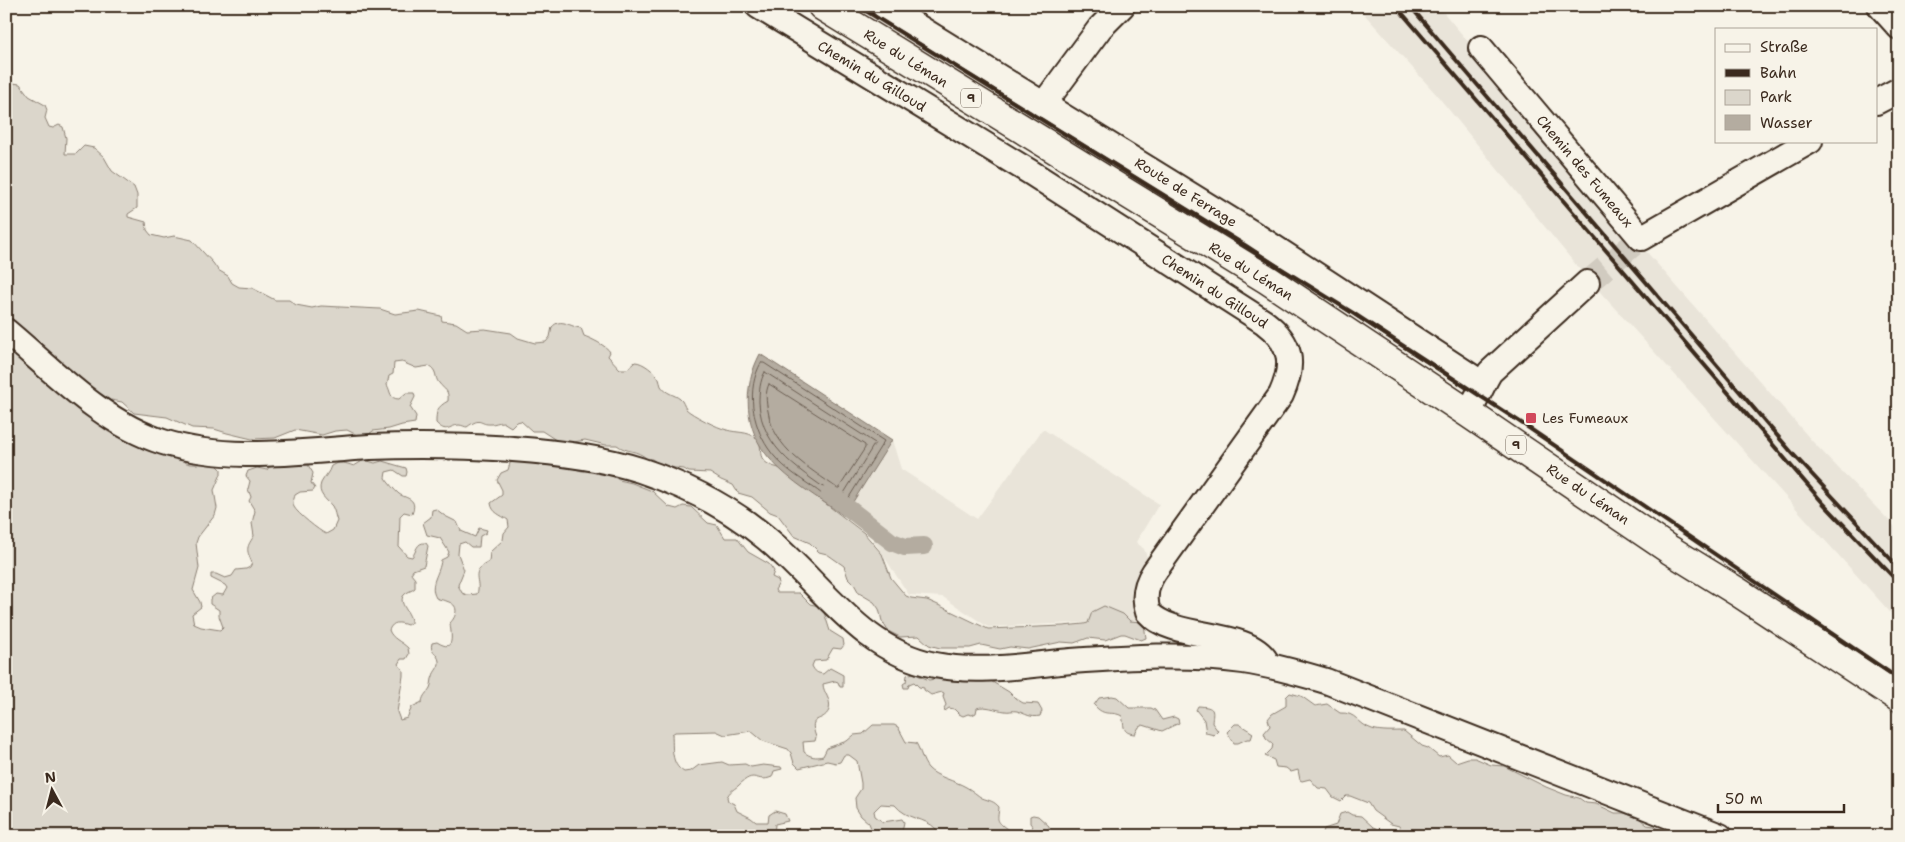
<svg xmlns="http://www.w3.org/2000/svg" width="1905" height="842" font-family="'Shantell Sans',sans-serif">
<style>
.built{fill:#e9e4d9}
.green{fill:#dbd6cb;stroke:#8b8074}
.water{fill:#b4aca0;stroke:#84786c}
.lines{fill:none;stroke-linecap:round;stroke-linejoin:round}
.shore{stroke:#6b5e52;stroke-width:1}
.canal{stroke:#b4aca0;stroke-width:18}
.minor-tunnel{stroke:#d1cbc0;stroke-width:24;stroke-dasharray:24 12;stroke-linecap:butt}
.minor-casing{stroke:#3b2a1e;stroke-width:28}
.major-casing{stroke:#3b2a1e;stroke-width:31}
.minor{stroke:#f7f3e8;stroke-width:24}
.major{stroke:#f7f3e8;stroke-width:28}
.rail{stroke:#3b2a1e;stroke-width:4}
.poi-dot{fill:#d1495b;stroke:#f7f3e8;stroke-width:2}
.labels{text-anchor:middle;stroke-width:4;stroke-linejoin:round;paint-order:stroke}
.shield{fill:#f7f3e8;stroke:#73665b;stroke-width:1}
.shield-label{font-size:12px;font-weight:bold;fill:#3b2a1e}
.street-label{font-size:14px;fill:#3b2a1e;stroke:#f7f3e8}
.poi-label{font-size:14px;fill:#3b2a1e;stroke:#f7f3e8;text-anchor:start}
</style>
<rect width="100%" height="100%" fill="#f7f3e8"/>
<filter id="ink" filterUnits="userSpaceOnUse"><feTurbulence type="fractalNoise" baseFrequency=".02" numOctaves="2"/><feDisplacementMap in="SourceGraphic" scale="10" xChannelSelector="R" yChannelSelector="G"/><feConvolveMatrix kernelMatrix="1 2 1 2 8 2 1 2 1" color-interpolation-filters="sRGB"/></filter>
<g filter="url(#ink)">
<!-- built -->
<g class="built">
<path d="M 1357,6 L 1438,6 L 1631,234 L 1813,442 L 1899,531 L 1899,622 L 1581,271 L 1436,94 Z"/>
<path d="M 760,354 L 892,440 L 901,469 L 977,519 L 1043,429 L 1159,504 L 1136,542 L 1144,549 L 1147,557 L 1147,564 L 1134,584 L 1131,592 L 1133,604 L 1145,620 L 988,627 L 943,597 L 909,595 L 866,529 L 844,516 L 786,474 L 763,450 L 750,420 L 747,393 L 754,366 Z"/>
</g>
<!-- green -->
<g class="green">
<path d="M 6,82 L 20,84 L 29,96 L 45,105 L 47,110 L 45,118 L 49,127 L 53,128 L 59,125 L 63,127 L 66,138 L 65,154 L 76,154 L 84,146 L 94,148 L 104,157 L 112,171 L 134,187 L 137,195 L 137,208 L 128,214 L 128,217 L 146,222 L 147,230 L 151,235 L 164,238 L 174,236 L 192,240 L 213,263 L 218,270 L 228,276 L 232,283 L 239,287 L 252,288 L 275,300 L 289,300 L 296,305 L 312,308 L 321,306 L 380,309 L 395,314 L 419,311 L 441,316 L 442,321 L 456,323 L 467,330 L 485,329 L 511,333 L 518,338 L 535,343 L 546,342 L 550,337 L 552,327 C 561,317 570,327 581,328 L 584,336 C 590,338 607,346 610,352 L 608,356 L 620,369 L 627,369 L 635,362 C 643,362 655,372 659,379 C 660,381 660,384 661,386 C 666,394 674,394 680,399 C 683,401 684,406 686,409 C 692,415 718,428 727,430 C 736,433 748,431 756,438 C 767,446 750,461 779,468 L 864,533 L 882,554 L 891,578 L 906,596 L 911,598 L 927,600 L 936,604 L 988,629 L 1063,626 L 1084,624 L 1088,623 L 1092,612 L 1104,606 L 1123,614 L 1130,621 L 1141,622 L 1144,624 L 1146,638 L 1141,640 L 1125,634 L 1121,634 L 1105,640 L 1088,638 L 1074,643 L 1061,642 L 1028,649 L 1010,647 L 1000,649 L 981,645 L 970,648 L 940,648 L 929,645 L 919,636 L 900,637 L 888,631 L 882,621 L 879,609 L 874,602 L 859,593 L 854,584 L 848,578 L 844,566 L 827,554 L 819,552 L 810,543 L 794,536 L 778,515 L 770,512 L 752,497 L 738,493 L 733,485 L 721,480 L 710,473 L 689,472 L 684,469 L 675,468 L 659,464 L 652,459 L 647,459 C 637,449 627,453 617,445 L 606,445 L 585,440 L 562,444 L 542,431 L 532,431 L 521,421 L 516,422 L 511,427 L 503,422 C 498,422 495,424 491,424 C 479,425 482,416 467,427 C 465,427 462,425 459,425 C 448,426 447,434 436,423 C 436,411 437,407 448,401 C 449,389 445,391 439,383 C 434,377 438,371 429,366 L 416,368 L 402,362 L 394,363 L 393,374 L 389,376 L 387,385 C 391,391 389,399 399,399 L 406,393 L 414,393 L 415,397 L 410,407 L 416,416 L 415,423 L 402,425 L 389,429 L 373,431 L 365,437 L 359,436 L 347,430 L 335,431 L 322,435 L 295,430 L 275,438 L 252,439 L 227,433 L 214,429 L 192,428 L 167,417 L 134,413 L 122,402 L 111,400 L 96,416 C 102,442 153,443 174,454 C 180,457 183,463 190,464 C 198,465 206,462 214,462 L 221,469 L 221,474 L 214,490 L 217,508 L 215,515 L 198,537 L 196,543 L 199,568 L 193,590 L 200,602 L 201,607 L 192,614 L 194,624 L 201,627 L 220,630 L 223,627 L 219,616 L 219,610 L 210,604 L 210,599 L 216,594 L 223,595 L 227,588 L 225,585 L 211,578 L 211,574 L 216,574 L 225,578 L 232,576 L 236,570 L 246,569 L 250,567 L 252,563 C 247,550 245,549 254,536 L 252,523 L 255,511 L 249,501 L 251,497 L 248,489 L 250,481 L 246,476 L 248,471 L 257,468 L 267,470 L 269,467 L 274,466 L 308,465 L 313,473 L 311,483 L 315,488 L 313,491 L 300,492 L 295,495 C 294,499 292,503 294,507 C 297,513 319,531 326,534 L 333,530 L 337,521 C 335,516 335,511 332,506 C 326,499 317,494 321,483 C 324,477 329,473 331,466 C 340,461 345,463 354,466 L 364,460 L 375,463 L 382,461 L 406,468 L 407,472 L 406,476 L 403,476 L 394,470 L 386,472 L 385,478 C 389,483 394,490 399,494 C 407,499 418,498 412,514 L 404,512 L 400,516 L 399,547 L 407,556 L 412,557 C 417,551 416,542 426,543 L 428,546 L 424,566 L 413,570 L 411,574 L 415,579 L 415,588 C 412,591 406,592 404,595 C 397,603 412,613 411,623 L 407,625 C 399,622 393,621 389,630 C 392,639 401,641 408,648 L 409,654 L 406,659 L 401,659 L 398,664 L 403,670 L 403,676 L 397,712 L 400,720 L 407,718 L 412,707 L 422,702 C 423,695 427,693 430,688 C 432,684 431,680 433,676 C 434,671 440,667 439,661 C 438,653 429,653 432,643 L 437,642 C 456,654 451,634 450,623 C 456,617 460,606 449,602 C 445,600 440,600 436,598 C 428,584 440,574 441,560 L 447,557 L 449,552 L 440,538 L 427,535 L 423,523 L 431,517 L 432,510 L 436,509 L 445,516 L 457,522 L 461,531 L 475,537 L 479,528 L 487,530 L 486,533 L 480,536 L 479,547 L 471,547 L 465,542 L 459,544 L 458,554 L 464,570 L 458,585 L 462,593 L 467,595 L 477,594 C 482,580 468,572 489,562 L 490,552 L 503,540 L 504,533 L 509,527 L 508,520 C 501,515 492,513 491,503 L 502,495 L 502,490 L 497,480 L 501,473 L 508,470 L 510,463 L 513,461 L 555,463 L 582,471 L 597,470 L 606,472 L 619,480 L 632,483 L 652,491 L 669,507 L 677,509 L 683,506 L 691,507 L 708,523 L 717,525 L 725,538 L 737,538 L 748,552 L 769,564 L 774,571 L 772,577 L 778,580 L 779,583 L 775,590 L 777,593 L 799,593 L 810,604 L 819,606 L 823,609 L 830,631 L 843,639 L 844,645 L 841,649 L 833,648 L 826,660 L 814,661 L 812,666 C 815,672 817,673 823,674 L 830,668 L 843,675 L 843,687 L 840,687 L 838,682 L 835,681 L 823,684 C 823,693 832,699 829,710 C 823,724 807,713 816,737 L 815,741 L 803,742 L 804,752 C 810,757 816,758 823,756 L 827,748 L 847,741 L 854,735 L 863,734 L 873,725 L 894,725 L 898,727 L 906,742 L 916,743 C 921,751 922,761 928,768 C 936,777 956,781 966,787 C 972,790 977,795 982,798 C 990,801 994,801 999,807 C 998,820 995,820 1007,829 L 1007,836 L 935,836 L 936,829 C 925,817 907,820 895,805 L 881,804 L 874,811 L 875,816 L 883,822 L 902,819 L 904,822 L 901,836 L 874,836 L 869,823 L 861,816 L 856,808 L 855,798 L 861,789 L 861,783 L 857,761 L 849,755 L 844,755 L 840,762 L 836,763 L 827,761 L 799,768 L 794,763 L 791,753 L 788,749 L 763,741 L 751,731 L 725,735 L 716,731 L 675,732 L 672,734 C 673,747 670,764 684,772 L 691,771 L 699,765 L 722,762 L 729,765 L 745,764 L 751,767 L 763,765 L 781,767 L 782,769 L 774,771 L 772,777 C 755,784 756,768 738,786 C 733,790 730,791 727,797 L 728,801 L 734,804 L 737,811 L 751,818 L 756,822 L 768,822 L 769,815 L 775,811 L 785,814 L 788,821 L 775,824 L 774,836 L 6,836 Z"/>
<path d="M 913,673 L 929,680 L 940,678 L 989,680 L 1009,692 L 1015,698 L 1023,703 L 1038,704 L 1042,711 L 1040,716 C 1030,718 1026,714 1017,711 C 1012,710 1009,712 1005,711 C 996,710 985,705 977,708 L 976,713 L 972,715 L 968,714 L 963,716 L 959,714 L 954,709 L 949,708 L 945,711 L 944,708 L 946,705 L 943,697 L 944,693 L 942,692 L 931,695 L 924,690 L 924,688 L 919,687 L 914,682 L 909,684 L 908,688 L 904,688 L 903,684 L 906,682 L 907,675 Z"/>
<path d="M 1290,693 L 1301,696 L 1315,706 L 1327,704 L 1340,713 C 1357,712 1357,724 1372,729 C 1382,732 1394,731 1404,731 L 1422,746 L 1428,748 L 1439,757 L 1448,755 L 1456,762 L 1468,758 L 1475,758 L 1491,765 L 1504,766 L 1546,787 L 1566,795 L 1579,798 L 1586,803 L 1596,804 L 1615,813 L 1624,813 L 1639,818 L 1647,825 L 1654,826 L 1671,836 L 1406,836 L 1399,826 L 1391,824 L 1373,811 L 1368,803 L 1350,796 L 1346,796 L 1341,801 L 1333,797 L 1327,789 L 1318,788 L 1310,779 L 1302,781 L 1300,780 L 1298,770 L 1291,772 L 1286,768 L 1276,767 L 1274,760 L 1265,756 L 1272,749 L 1273,744 L 1266,738 L 1264,733 L 1270,726 L 1268,719 L 1272,714 L 1286,706 L 1286,697 Z"/>
<path d="M 1112,696 L 1117,697 L 1129,708 L 1151,708 L 1155,710 L 1162,720 L 1174,717 L 1178,719 L 1179,723 L 1162,731 L 1143,725 L 1139,727 L 1135,734 C 1121,733 1125,726 1122,716 C 1111,710 1105,718 1094,705 L 1099,698 Z"/>
<path d="M 1198,706 C 1216,707 1213,710 1212,723 L 1218,731 L 1214,735 L 1206,733 L 1204,720 L 1196,710 Z"/>
<path d="M 1235,724 L 1239,724 L 1253,733 L 1251,739 L 1247,739 L 1238,743 L 1234,743 L 1227,732 Z"/>
<path d="M 1347,812 L 1352,815 L 1361,816 L 1373,827 L 1384,832 L 1387,836 L 1322,836 L 1324,829 L 1336,825 L 1340,814 Z"/>
<path d="M 1033,815 L 1038,816 L 1049,826 L 1050,836 L 1027,836 L 1027,833 L 1033,827 L 1030,823 L 1030,816 Z"/>
</g>
<!-- water -->
<path class="water" d="M 760,354 L 892,440 L 844,516 C 819,498 790,482 770,459 C 744,430 742,388 760,354 Z"/>
<g class="lines">
<!-- shore -->
<g class="shore">
<path d="M 761,363 L 764,363 L 884,441 L 843,507 C 833,505 823,494 814,488 C 798,477 779,465 768,448 C 752,424 746,389 761,363 Z"/>
<path d="M 765,372 L 875,443 L 841,498 L 839,498 C 804,473 761,450 759,402 C 759,392 760,380 765,372 Z"/>
<path d="M 769,384 L 865,445 L 865,448 L 839,488 L 837,488 C 808,467 774,449 768,411 C 766,402 765,392 769,384 Z"/>
</g>
<!-- canal -->
<path class="canal" d="M 830,494 L 892,542 L 905,547 L 924,546"/>
<!-- minor-tunnel -->
<path class="minor-tunnel" d="M 1587,283 L 1641,238"/>
<defs>
<g id="minor">
<path d="M 758,6 L 1030,172 L 1264,322 C 1292,343 1295,364 1281,395 L 1154,572 C 1146,584 1143,597 1148,612 C 1173,641 1247,629 1266,661"/>
<path d="M 884,6 L 1252,233 L 1483,384"/>
<path d="M 1880,6 L 1899,27"/>
<path d="M 1481,48 L 1641,238 L 1810,141"/>
<path d="M 1876,102 L 1899,90"/>
<path d="M 1043,105 L 1100,28 L 1122,6"/>
<path d="M 6,331 C 54,371 102,423 163,442 C 230,463 302,451 370,447 C 418,445 466,446 513,449 C 556,452 599,457 640,470 C 685,485 730,508 766,538 C 821,583 861,651 935,665 C 978,674 1028,665 1071,661 C 1128,657 1186,653 1243,661 C 1271,665 1299,673 1326,681 L 1720,836"/>
<path d="M 1468,413 C 1477,399 1482,385 1490,372 L 1587,283"/>
</g>
<path id="major" d="M 822,6 L 1268,280 L 1468,413 L 1670,550 L 1738,592 L 1899,698"/>
</defs>
<!-- minor casing -->
<use href="#minor" class="minor-casing"/>
<!-- major casing -->
<use href="#major" class="major-casing"/>
<!-- minor -->
<use href="#minor" class="minor"/>
<!-- major -->
<use href="#major" class="major"/>
<!-- rail -->
<g class="rail">
<path d="M 858,6 L 1353,313 L 1520,422 L 1899,679"/>
<path d="M 1396,6 L 1823,503 L 1899,583"/>
<path d="M 1410,6 L 1793,454 L 1899,568"/>
</g>
</g>
</g>
<!-- markers -->
<rect class="poi-dot" x="1525" y="412" width="12" height="12" rx="2.5"/>
<g class="labels">
<!-- shield labels -->
<g class="shield">
<rect x="961" y="88.5" width="20" height="19" rx="4"/>
<rect x="1506" y="435.5" width="20" height="19" rx="4"/>
</g>
<g class="shield-label">
<text x="971" y="102">9</text>
<text x="1516" y="449">9</text>
</g>
<!-- street labels -->
<g class="street-label">
<text transform="translate(906 58) rotate(32)" y="5">Rue du Léman</text>
<text transform="translate(872 76) rotate(31)" y="5">Chemin du Gilloud</text>
<text transform="translate(1585 171) rotate(50)" y="5">Chemin des Fumeaux</text>
<text transform="translate(1186 192) rotate(32)" y="5">Route de Ferrage</text>
<text transform="translate(1251 271) rotate(32)" y="5">Rue du Léman</text>
<text transform="translate(1215 291) rotate(33)" y="5">Chemin du Gilloud</text>
<text transform="translate(1588 494) rotate(34)" y="5">Rue du Léman</text>
</g>
<!-- poi labels -->
<g class="poi-label">
<text x="1542" y="423">Les Fumeaux</text>
</g>
</g>
<!-- margin -->
<rect width="1905" height="842" fill="none" stroke="#f7f3e8" stroke-width="25"/>
<rect x="12" y="12" width="1880" height="817" fill="none" stroke="#3b2a1e" stroke-width="2" filter="url(#ink)"/>
<!-- legend -->
<rect x="1715" y="28" width="162" height="115" fill="#f7f3e8" stroke="#aca397"/>
<rect x="1725" y="44" width="25" height="8" fill="#f7f3e8" stroke="#aca397"/>
<text x="1760" y="52" font-size="15" fill="#3b2a1e">Straße</text>
<rect x="1725" y="69" width="25" height="8" fill="#3b2a1e" stroke="#aca397"/>
<text x="1760" y="78" font-size="15" fill="#3b2a1e">Bahn</text>
<rect x="1725" y="90" width="25" height="15" fill="#dbd6cb" stroke="#aca397"/>
<text x="1760" y="102" font-size="15" fill="#3b2a1e">Park</text>
<rect x="1725" y="115" width="25" height="15" fill="#b4aca0" stroke="#aca397"/>
<text x="1760" y="128" font-size="15" fill="#3b2a1e">Wasser</text>
<!-- north arrow -->
<g transform="translate(52 790) rotate(353)" stroke="#f7f3e8" stroke-width="4" paint-order="stroke">
<path d="M0-4L9 19L0 12L-9 19Z" fill="#3b2a1e"/>
<text y="-8" font-size="14" font-weight="bold" text-anchor="middle" fill="#3b2a1e">N</text>
</g>
<!-- scale -->
<path d="M1718 804v8h126v-8" fill="none" stroke="#3b2a1e" stroke-width="2.5"/>
<text x="1725" y="804" font-size="15" fill="#3b2a1e" stroke="#f7f3e8" stroke-width="4" paint-order="stroke">50 m</text>
</svg>
